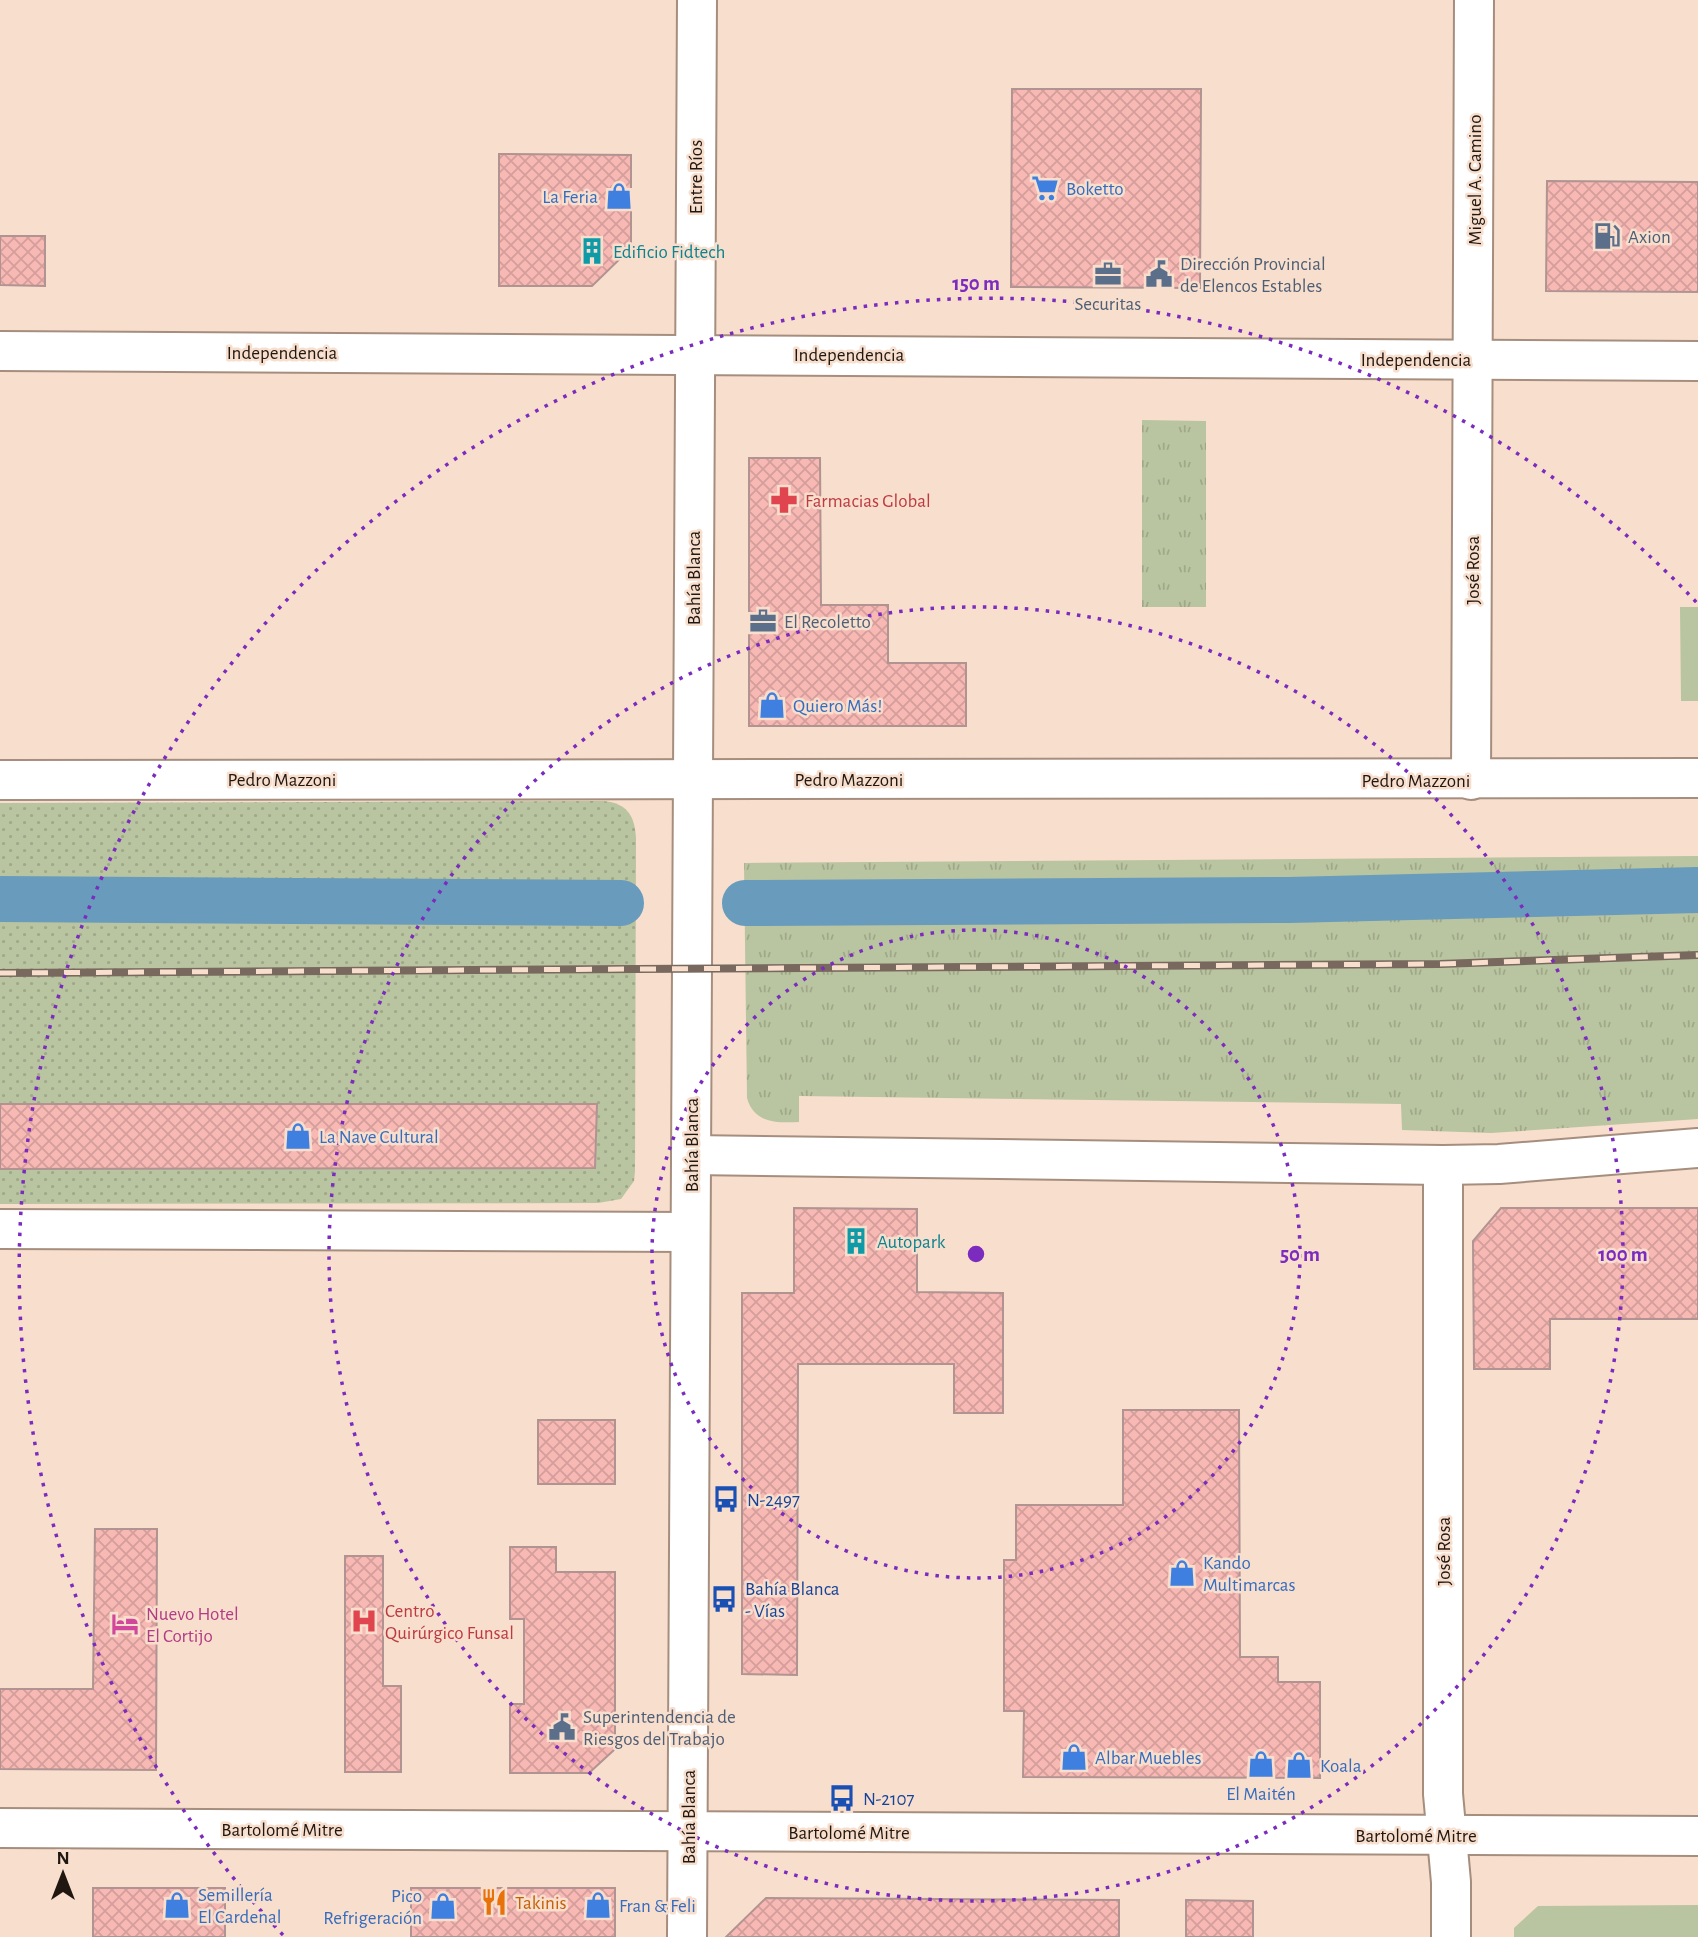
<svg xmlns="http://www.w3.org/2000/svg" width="1698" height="1937" font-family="'Alegreya Sans',sans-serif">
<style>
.grass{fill:url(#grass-tufts)}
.park{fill:url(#park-dots)}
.pitch{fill:#b9c4a0}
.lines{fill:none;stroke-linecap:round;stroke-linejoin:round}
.canal{stroke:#689bbc;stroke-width:46}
.building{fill:url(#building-cross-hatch);stroke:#b19391;stroke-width:2}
.minor-casing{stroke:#a68e7e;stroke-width:42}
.major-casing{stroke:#a68e7e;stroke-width:42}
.minor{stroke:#fff;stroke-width:38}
.major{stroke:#fff;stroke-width:38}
.rail-casing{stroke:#78685d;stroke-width:8}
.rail{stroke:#f8decd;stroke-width:5;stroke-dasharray:16;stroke-linecap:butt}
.ring{fill:none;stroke:#7b2cbf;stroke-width:3.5;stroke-dasharray:3.5 7}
.labels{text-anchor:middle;stroke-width:5;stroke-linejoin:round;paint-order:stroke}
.street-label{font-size:19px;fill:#201711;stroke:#f8decd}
.shop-label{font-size:19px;fill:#366cbe;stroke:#f8decd;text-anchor:start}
.service-label{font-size:19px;fill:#4e5e75;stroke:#f8decd;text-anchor:start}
.culture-label{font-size:19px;fill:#0d838f;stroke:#f8decd;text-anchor:start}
.health-label{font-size:19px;fill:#be3a42;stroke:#f8decd;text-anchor:start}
.transit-label{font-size:19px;fill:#164399;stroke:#f8decd;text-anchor:start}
.hotel-label{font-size:19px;fill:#b23c85;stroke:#f8decd;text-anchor:start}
.food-label{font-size:19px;fill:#c56008;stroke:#f8decd;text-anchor:start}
.centre{fill:#7b2cbf;stroke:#f8decd;stroke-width:3.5}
.ring-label{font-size:21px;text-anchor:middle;font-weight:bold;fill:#7b2cbf;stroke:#f8decd;stroke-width:5;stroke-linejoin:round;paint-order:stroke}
</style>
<defs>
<pattern id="grass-tufts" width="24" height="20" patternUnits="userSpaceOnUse" patternTransform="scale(1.75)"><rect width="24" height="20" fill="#b9c4a0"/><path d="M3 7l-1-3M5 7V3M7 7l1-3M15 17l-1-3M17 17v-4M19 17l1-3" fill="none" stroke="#9fa889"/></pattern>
<pattern id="park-dots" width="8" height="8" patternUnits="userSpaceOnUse" patternTransform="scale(1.75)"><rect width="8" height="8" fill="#b9c4a0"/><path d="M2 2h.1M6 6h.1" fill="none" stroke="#9fa889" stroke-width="1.8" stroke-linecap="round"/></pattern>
<pattern id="building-cross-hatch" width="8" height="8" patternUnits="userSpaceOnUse" patternTransform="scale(1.75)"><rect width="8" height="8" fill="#f8b9b5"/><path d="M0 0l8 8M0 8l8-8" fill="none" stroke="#d49e9b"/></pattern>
</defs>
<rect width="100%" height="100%" fill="#f8decd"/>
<!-- grass -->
<g class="grass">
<path d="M 1142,420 L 1206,421 L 1206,607 L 1142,607 Z"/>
<path d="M 1698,856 L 1698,1119 L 1491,1133 L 1402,1130 L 1401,1104 L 799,1096 L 799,1122 C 776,1123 754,1123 747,1098 L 744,863 Z"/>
</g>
<!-- park -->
<path class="park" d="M 603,801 C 628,803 635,817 636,839 L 635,1171 L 634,1181 L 621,1199 L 598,1203 L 0,1204 L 0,803 Z"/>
<!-- pitch -->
<g class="pitch">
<path d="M 1680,607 L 1698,607 L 1698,701 L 1681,701 Z"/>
<path d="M 1698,1905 L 1698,1937 L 1514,1937 L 1514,1928 L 1538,1906 Z"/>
</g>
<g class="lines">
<!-- canal -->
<g class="canal">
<path d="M 0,899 L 621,903"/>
<path d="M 745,903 L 1289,900 L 1698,890"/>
</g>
</g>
<!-- building -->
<g class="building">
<path d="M 1012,89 L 1201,89 L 1200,288 L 1011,287 Z"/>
<path d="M 499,154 L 631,155 L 631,248 L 592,286 L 499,286 Z"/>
<path d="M 1547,181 L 1698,182 L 1698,292 L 1546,291 Z"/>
<path d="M 0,236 L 45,236 L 45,286 L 0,285 Z"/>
<path d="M 749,458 L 820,458 L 821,605 L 888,605 L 888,663 L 966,663 L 966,726 L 749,726 Z"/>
<path d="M 0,1104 L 597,1104 L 595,1168 L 0,1169 Z"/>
<path d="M 794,1208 L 917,1209 L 917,1292 L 1003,1293 L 1003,1413 L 954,1413 L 954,1364 L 798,1364 L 797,1675 L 742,1674 L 742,1293 L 794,1293 Z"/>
<path d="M 1501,1208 L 1698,1208 L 1698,1319 L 1550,1319 L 1550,1369 L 1474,1369 L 1473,1241 Z"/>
<path d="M 1123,1410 L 1239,1410 L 1240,1657 L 1278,1657 L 1278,1682 L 1320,1682 L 1320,1778 L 1023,1777 L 1024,1711 L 1004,1711 L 1004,1560 L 1016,1560 L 1016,1505 L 1123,1505 Z"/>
<rect x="538" y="1420" width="77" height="64"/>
<path d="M 95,1529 L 157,1529 L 156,1770 L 0,1769 L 0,1689 L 93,1689 Z"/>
<path d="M 510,1547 L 556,1547 L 556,1572 L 615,1572 L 615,1749 L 589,1773 L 510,1773 L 510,1704 L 524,1704 L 524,1619 L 510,1619 Z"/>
<path d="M 345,1556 L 383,1556 L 383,1686 L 401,1686 L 401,1772 L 345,1772 Z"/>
<rect x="93" y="1888" width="132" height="49"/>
<rect x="411" y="1888" width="204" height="49"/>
<path d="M 766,1898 L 1119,1900 L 1119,1937 L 726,1937 Z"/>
<path d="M 1186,1900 L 1253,1901 L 1253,1937 L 1186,1937 Z"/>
</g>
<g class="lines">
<defs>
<g id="minor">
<path d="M 0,780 L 1698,778"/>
<path d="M 1471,780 L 1474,0"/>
<path d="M 691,1155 L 1443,1165 L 1499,1164 L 1698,1148"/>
<path d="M 1443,1165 L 1443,1794 L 1451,1882 L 1451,1937"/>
<path d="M 0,1229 L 690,1232"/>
<path d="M 687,1937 L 697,0"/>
</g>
<g id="major">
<path d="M 0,351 L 1698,361"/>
<path d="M 0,1828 L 1698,1836"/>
</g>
</defs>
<!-- minor casing -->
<use href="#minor" class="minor-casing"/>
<!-- major casing -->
<use href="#major" class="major-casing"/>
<!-- minor -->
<use href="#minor" class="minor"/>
<!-- major -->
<use href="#major" class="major"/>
<defs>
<path id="rail" d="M 0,973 L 1440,964 L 1698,955"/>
</defs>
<!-- rail casing -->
<use href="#rail" class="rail-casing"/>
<!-- rail -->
<use href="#rail" class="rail"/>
</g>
<!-- distance rings -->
<g class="ring">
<circle cx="976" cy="1254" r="324"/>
<circle cx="976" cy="1254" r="647"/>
<path d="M283 1935A971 971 0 1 1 1698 604"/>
</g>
<!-- icons -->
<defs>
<symbol id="supermarket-bare" viewBox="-9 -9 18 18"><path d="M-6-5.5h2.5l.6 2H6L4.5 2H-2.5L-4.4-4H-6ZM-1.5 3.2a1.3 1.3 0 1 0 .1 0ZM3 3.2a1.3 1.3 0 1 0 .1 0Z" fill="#3f7fe0" stroke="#f8decd" stroke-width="2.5" paint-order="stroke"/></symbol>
<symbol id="shop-bare" viewBox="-9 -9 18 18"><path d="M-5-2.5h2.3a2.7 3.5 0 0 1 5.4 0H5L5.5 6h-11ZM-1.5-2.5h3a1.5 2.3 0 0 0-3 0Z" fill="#3f7fe0" stroke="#f8decd" stroke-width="2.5" paint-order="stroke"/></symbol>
<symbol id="fuel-bare" viewBox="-9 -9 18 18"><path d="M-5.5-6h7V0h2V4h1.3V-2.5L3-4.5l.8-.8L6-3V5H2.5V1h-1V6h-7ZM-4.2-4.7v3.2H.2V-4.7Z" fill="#5c6f8a" stroke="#f8decd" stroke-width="2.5" paint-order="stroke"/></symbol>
<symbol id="building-bare" viewBox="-9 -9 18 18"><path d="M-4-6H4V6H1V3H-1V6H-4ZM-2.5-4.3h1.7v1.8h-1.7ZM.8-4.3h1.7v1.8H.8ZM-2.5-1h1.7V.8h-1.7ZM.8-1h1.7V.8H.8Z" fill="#0f9aa8" stroke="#f8decd" stroke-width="2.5" paint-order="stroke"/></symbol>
<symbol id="office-bare" viewBox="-9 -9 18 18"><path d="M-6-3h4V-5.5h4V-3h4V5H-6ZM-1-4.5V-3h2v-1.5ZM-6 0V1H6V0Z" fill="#5c6f8a" stroke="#f8decd" stroke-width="2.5" paint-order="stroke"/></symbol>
<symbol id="civic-bare" viewBox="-9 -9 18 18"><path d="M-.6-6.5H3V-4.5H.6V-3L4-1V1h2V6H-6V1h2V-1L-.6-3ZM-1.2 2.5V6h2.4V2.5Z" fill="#5c6f8a" stroke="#f8decd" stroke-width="2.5" paint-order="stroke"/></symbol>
<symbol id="pharmacy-bare" viewBox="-9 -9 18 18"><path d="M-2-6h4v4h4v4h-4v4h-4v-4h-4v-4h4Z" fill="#e0444e" stroke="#f8decd" stroke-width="2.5" paint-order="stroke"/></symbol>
<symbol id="bus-bare" viewBox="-9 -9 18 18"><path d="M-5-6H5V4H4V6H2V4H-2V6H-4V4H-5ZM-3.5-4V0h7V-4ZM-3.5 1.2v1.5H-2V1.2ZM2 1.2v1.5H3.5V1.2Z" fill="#1a4fb4" stroke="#f8decd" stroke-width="2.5" paint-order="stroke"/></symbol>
<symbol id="hospital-bare" viewBox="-9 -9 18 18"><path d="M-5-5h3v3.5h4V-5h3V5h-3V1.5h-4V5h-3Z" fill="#e0444e" stroke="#f8decd" stroke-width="2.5" paint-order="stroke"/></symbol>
<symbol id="hotel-bare" viewBox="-9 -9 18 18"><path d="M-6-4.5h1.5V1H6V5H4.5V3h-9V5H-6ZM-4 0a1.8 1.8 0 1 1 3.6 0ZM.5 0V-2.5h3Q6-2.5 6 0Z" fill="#d1479c" stroke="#f8decd" stroke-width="2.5" paint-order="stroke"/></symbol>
<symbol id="restaurant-bare" viewBox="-9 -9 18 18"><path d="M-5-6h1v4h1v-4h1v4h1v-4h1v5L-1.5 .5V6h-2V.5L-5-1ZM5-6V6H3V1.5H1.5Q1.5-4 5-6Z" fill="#e8710a" stroke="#f8decd" stroke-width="2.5" paint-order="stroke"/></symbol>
</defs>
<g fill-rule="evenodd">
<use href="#supermarket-bare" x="1026" y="169" width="38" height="38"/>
<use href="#shop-bare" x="600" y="177" width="38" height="38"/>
<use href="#fuel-bare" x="1588" y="217" width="38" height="38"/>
<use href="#building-bare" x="573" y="232" width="38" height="38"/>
<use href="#office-bare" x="1089" y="255" width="38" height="38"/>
<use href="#civic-bare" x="1140" y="255" width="38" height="38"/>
<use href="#pharmacy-bare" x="765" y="481" width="38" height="38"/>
<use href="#office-bare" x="744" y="602" width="38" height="38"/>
<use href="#shop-bare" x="753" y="686" width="38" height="38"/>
<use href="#shop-bare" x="279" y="1117" width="38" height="38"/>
<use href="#building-bare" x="837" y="1222" width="38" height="38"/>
<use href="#bus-bare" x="707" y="1480" width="38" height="38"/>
<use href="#shop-bare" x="1163" y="1554" width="38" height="38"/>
<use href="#bus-bare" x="705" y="1580" width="38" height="38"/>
<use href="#hospital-bare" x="345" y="1602" width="38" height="38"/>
<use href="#hotel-bare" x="106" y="1605" width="38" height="38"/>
<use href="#civic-bare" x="543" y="1708" width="38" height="38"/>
<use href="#shop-bare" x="1055" y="1738" width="38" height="38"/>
<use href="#shop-bare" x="1242" y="1745" width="38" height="38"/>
<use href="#shop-bare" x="1280" y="1746" width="38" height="38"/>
<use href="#bus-bare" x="823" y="1779" width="38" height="38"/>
<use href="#restaurant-bare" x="475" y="1883" width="38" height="38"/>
<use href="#shop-bare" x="158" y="1886" width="38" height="38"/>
<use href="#shop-bare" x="579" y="1886" width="38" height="38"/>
<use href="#shop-bare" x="424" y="1887" width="38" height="38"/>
</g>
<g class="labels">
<!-- street labels -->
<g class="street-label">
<text transform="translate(695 177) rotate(-90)" y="7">Entre Ríos</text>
<text transform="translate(1474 180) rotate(-90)" y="7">Miguel A. Camino</text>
<text x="282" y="359">Independencia</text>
<text x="849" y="361">Independencia</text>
<text x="1416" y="366">Independencia</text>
<text transform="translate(1472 570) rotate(-90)" y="7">José Rosa</text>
<text transform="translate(693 578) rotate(-90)" y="7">Bahía Blanca</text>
<text x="282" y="786">Pedro Mazzoni</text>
<text x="849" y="786">Pedro Mazzoni</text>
<text x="1416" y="787">Pedro Mazzoni</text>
<text transform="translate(691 1145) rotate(-90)" y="7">Bahía Blanca</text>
<text transform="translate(1443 1551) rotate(-90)" y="7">José Rosa</text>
<text transform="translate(688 1817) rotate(-90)" y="7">Bahía Blanca</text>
<text x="282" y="1836">Bartolomé Mitre</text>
<text x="849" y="1839">Bartolomé Mitre</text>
<text x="1416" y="1842">Bartolomé Mitre</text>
</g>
<!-- shop labels -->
<g class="shop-label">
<text x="1066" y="195">Boketto</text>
<text x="598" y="203" text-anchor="end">La Feria</text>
<text x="793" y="712">Quiero Más!</text>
<text x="319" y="1143">La Nave Cultural</text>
<text x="1203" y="1569">Kando<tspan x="1203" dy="22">Multimarcas</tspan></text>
<text x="1095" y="1764">Albar Muebles</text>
<text x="1320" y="1772">Koala</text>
<text x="1261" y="1800" text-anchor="middle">El Maitén</text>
<text x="198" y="1901">Semillería<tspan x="198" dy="22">El Cardenal</tspan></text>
<text x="422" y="1902" text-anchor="end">Pico<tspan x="422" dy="22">Refrigeración</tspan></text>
<text x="619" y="1912">Fran &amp; Feli</text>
</g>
<!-- service labels -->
<g class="service-label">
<text x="1628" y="243">Axion</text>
<text x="1180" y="270">Dirección Provincial<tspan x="1180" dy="22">de Elencos Estables</tspan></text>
<text x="1108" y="310" text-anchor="middle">Securitas</text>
<text x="784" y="628">El Recoletto</text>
<text x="583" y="1723">Superintendencia de<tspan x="583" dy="22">Riesgos del Trabajo</tspan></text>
</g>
<!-- culture labels -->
<g class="culture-label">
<text x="613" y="258">Edificio Fidtech</text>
<text x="877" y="1248">Autopark</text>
</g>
<!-- health labels -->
<g class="health-label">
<text x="805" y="507">Farmacias Global</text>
<text x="385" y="1617">Centro<tspan x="385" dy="22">Quirúrgico Funsal</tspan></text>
</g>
<!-- transit labels -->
<g class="transit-label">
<text x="747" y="1506">N-2497</text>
<text x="745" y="1595">Bahía Blanca<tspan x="745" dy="22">- Vías</tspan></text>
<text x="863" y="1805">N-2107</text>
</g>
<!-- hotel labels -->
<g class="hotel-label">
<text x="146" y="1620">Nuevo Hotel<tspan x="146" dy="22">El Cortijo</tspan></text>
</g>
<!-- food labels -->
<g class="food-label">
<text x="515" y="1909">Takinis</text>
</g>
</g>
<circle cx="976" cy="1254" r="10" class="centre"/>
<g class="ring-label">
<text x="976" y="290">150 m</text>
<text x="1300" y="1261">50 m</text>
<text x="1623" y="1261">100 m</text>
</g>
<!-- north arrow -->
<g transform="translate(63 1874)" stroke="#f8decd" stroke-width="5" paint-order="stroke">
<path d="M0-5L12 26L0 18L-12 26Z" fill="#201711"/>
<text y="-10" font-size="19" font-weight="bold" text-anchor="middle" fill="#201711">N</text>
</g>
</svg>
